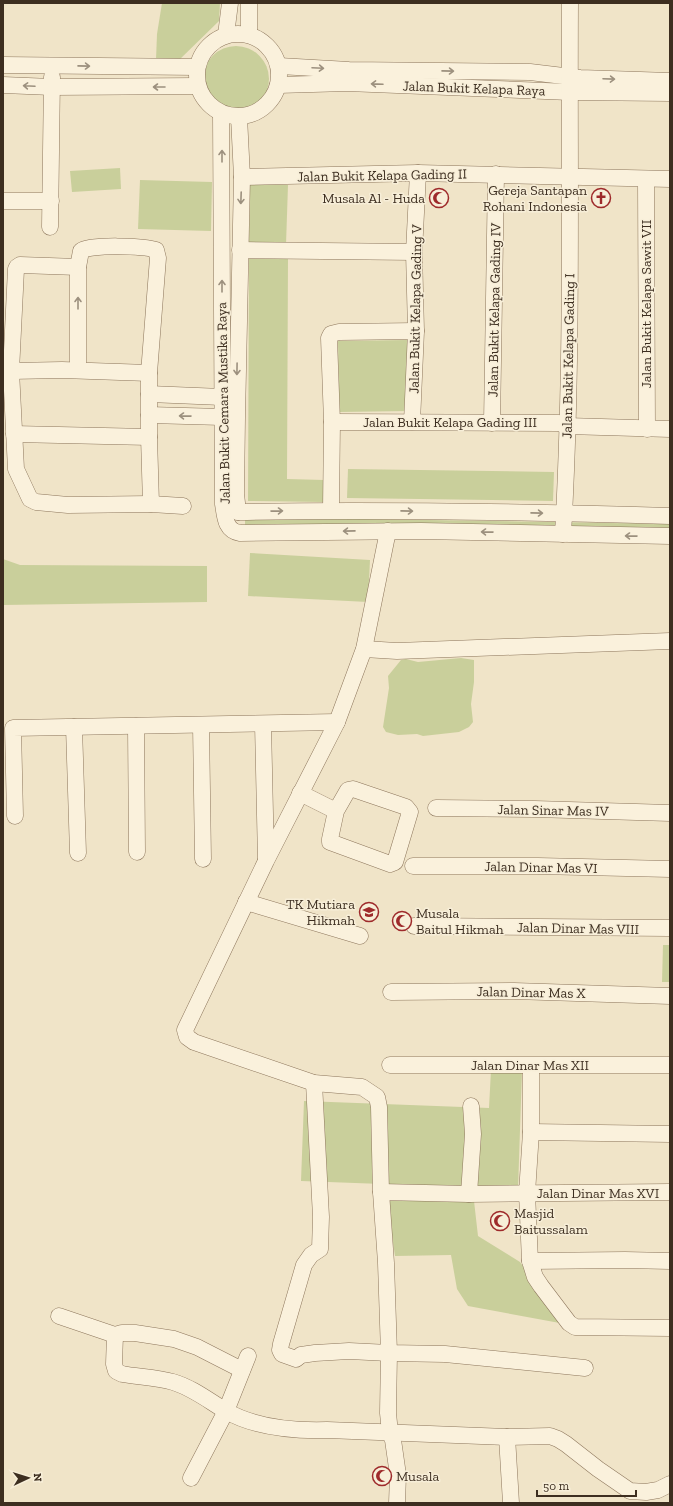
<svg xmlns="http://www.w3.org/2000/svg" width="673" height="1506" font-family="'Zilla Slab',serif">
<style>
.green{fill:#c9cf9b}
.lines{fill:none;stroke-linecap:round;stroke-linejoin:round}
.minor-casing{stroke:#8d765c;stroke-width:17}
.minor{stroke:#faf1dc;stroke-width:16}
.oneway{stroke:#9c907e}
.labels{text-anchor:middle;stroke-width:3;stroke-linejoin:round;paint-order:stroke}
.street-label{font-size:14px;fill:#3d2e20;stroke:#f7eed8}
.poi-label{font-size:14px;fill:#3d2e20;stroke:#f7eed8;text-anchor:end}
</style>
<rect width="100%" height="100%" fill="#f0e4c8"/>
<!-- green -->
<g class="green">
<path d="M 162,3 L 220,3 L 219,21 L 177,62 L 156,60 L 157,34 Z"/>
<circle cx="236" cy="79" r="33"/>
<path d="M 120,168 L 121,189 L 72,192 L 70,171 Z"/>
<path d="M 140,180 L 212,182 L 211,231 L 138,229 Z"/>
<path d="M 250,184 L 288,185 L 286,245 L 249,244 Z"/>
<path d="M 249,259 L 288,259 L 287,479 L 324,480 L 324,502 L 248,501 Z"/>
<path d="M 408,340 L 409,411 L 339,412 L 338,341 Z"/>
<path d="M 348,469 L 554,472 L 553,501 L 347,498 Z"/>
<path d="M 245,517 L 670,524 L 670,531 L 245,525 Z"/>
<path d="M 250,553 L 370,560 L 368,602 L 248,596 Z"/>
<path d="M 3,559 L 20,565 L 207,566 L 207,602 L 3,605 Z"/>
<path d="M 461,658 L 474,660 L 474,682 L 471,704 L 473,722 L 469,727 L 459,732 L 423,736 L 417,734 L 398,735 L 386,732 L 383,727 L 389,688 L 388,676 L 401,660 L 406,659 L 418,662 Z"/>
<path d="M 663,945 L 670,945 L 670,982 L 662,982 Z"/>
<path d="M 491,1070 L 522,1071 L 518,1189 L 301,1181 L 304,1101 L 489,1108 Z"/>
<path d="M 387,1201 L 474,1201 L 478,1236 L 520,1262 L 565,1324 L 468,1306 L 457,1289 L 451,1255 L 395,1256 Z"/>
</g>
<g class="lines">
<defs>
<g id="minor">
<path d="M 249,3 L 249,35"/>
<circle cx="238" cy="75" r="41"/>
<path d="M 226,35 L 230,3"/>
<path d="M 3,65 L 197,67"/>
<path d="M 279,66 L 349,70 L 530,72 L 580,78 L 670,81"/>
<path d="M 3,85 L 52,87 L 198,86"/>
<path d="M 278,85 L 347,83 L 570,92 L 670,93"/>
<path d="M 221,113 L 223,504 C 225,516 225,531 240,533 L 421,531 L 670,536"/>
<path d="M 242,177 L 418,173 L 670,179"/>
<path d="M 646,179 L 647,429"/>
<path d="M 3,201 L 51,201"/>
<path d="M 50,227 L 52,77"/>
<path d="M 240,250 L 414,252"/>
<path d="M 78,267 L 20,265 L 17,267 L 16,269 L 11,371 L 16,469 L 30,499 L 36,502 L 68,505 L 151,504 L 183,506"/>
<path d="M 78,370 L 78,267 L 81,251 C 90,244 145,246 156,250 L 158,258 L 149,373 L 149,437 L 151,504"/>
<path d="M 3,374 L 11,371 L 62,370 L 149,373"/>
<path d="M 149,394 L 222,397"/>
<path d="M 149,415 L 222,417"/>
<path d="M 332,422 L 559,423 L 567,426 L 670,429"/>
<path d="M 412,422 L 416,331 L 414,252 L 418,173"/>
<path d="M 492,423 L 496,174"/>
<path d="M 14,434 L 149,437"/>
<path d="M 331,510 L 332,422 L 329,338 L 331,334 L 339,332 L 416,331"/>
<path d="M 238,512 C 382,509 526,512 670,516"/>
<path d="M 238,512 L 236,494 L 237,418 L 242,177 L 239,117"/>
<path d="M 388,531 L 364,649 L 337,722 L 266,861 L 185,1030 L 187,1037 L 194,1042 L 314,1083 L 362,1087 L 377,1097 L 379,1107 L 381,1192 L 386,1263 L 389,1353 L 388,1413 L 390,1433 L 393,1440 L 398,1475 L 397,1503"/>
<path d="M 563,534 C 573,357 569,180 570,3"/>
<path d="M 364,649 L 397,651 L 670,641"/>
<path d="M 263,724 L 266,860"/>
<path d="M 201,725 L 203,859"/>
<path d="M 136,726 L 137,852"/>
<path d="M 74,727 L 78,853"/>
<path d="M 300,793 L 336,811 L 330,839 L 330,842 L 390,864 L 395,862 L 410,812 L 406,807 L 353,789 L 348,790 L 336,811"/>
<path d="M 436,808 L 535,809 L 670,813"/>
<path d="M 15,816 L 13,728 L 337,722"/>
<path d="M 413,866 L 538,866 L 670,869"/>
<path d="M 246,902 L 360,936"/>
<path d="M 414,926 L 670,928"/>
<path d="M 391,992 L 514,991 L 670,996"/>
<path d="M 390,1065 L 670,1065"/>
<path d="M 531,1066 L 531,1132 L 527,1193 L 530,1261 L 535,1277 L 541,1286 L 569,1323 L 575,1327 L 670,1328"/>
<path d="M 314,1083 L 321,1217 L 320,1249 L 311,1255 L 304,1265 L 281,1344 L 280,1350 L 282,1354 L 296,1359 L 301,1355 L 315,1353 L 349,1351 L 389,1353 L 445,1354 L 585,1368"/>
<path d="M 531,1132 L 670,1134"/>
<path d="M 381,1192 L 469,1194 L 670,1192"/>
<path d="M 469,1194 L 473,1134 L 471,1106"/>
<path d="M 530,1261 L 625,1260 L 670,1261"/>
<path d="M 59,1316 L 115,1335 L 122,1333 L 135,1333 L 174,1339 L 197,1347 L 242,1370"/>
<path d="M 115,1335 L 114,1364 L 116,1371 L 122,1374 C 138,1377 157,1377 173,1382 C 193,1388 209,1401 226,1411 C 256,1428 293,1431 327,1430 L 507,1437 L 550,1436 L 558,1439 L 566,1444 L 598,1469 L 630,1491 L 646,1492 L 658,1490 L 670,1484"/>
<path d="M 507,1437 L 511,1503"/>
<path d="M 191,1478 L 226,1411 L 248,1356"/>
</g>
</defs>
<!-- minor casing -->
<use href="#minor" class="minor-casing"/>
<!-- minor -->
<use href="#minor" class="minor"/>
</g>
<!-- one-way arrows -->
<defs><path id="oneway-shaft" d="M-6 0H5M1.5-3L5.5 0L1.5 3" fill="none" stroke-width="1.6" stroke-linecap="round" stroke-linejoin="round"/></defs>
<g class="oneway">
<use href="#oneway-shaft" transform="translate(84 66) rotate(1)"/>
<use href="#oneway-shaft" transform="translate(318 68) rotate(3)"/>
<use href="#oneway-shaft" transform="translate(448 71) rotate(1)"/>
<use href="#oneway-shaft" transform="translate(609 79) rotate(2)"/>
<use href="#oneway-shaft" transform="translate(377 84) rotate(-178)"/>
<use href="#oneway-shaft" transform="translate(29 86) rotate(-177)"/>
<use href="#oneway-shaft" transform="translate(159 87) rotate(180)"/>
<use href="#oneway-shaft" transform="translate(222 156) rotate(-90)"/>
<use href="#oneway-shaft" transform="translate(241 198) rotate(92)"/>
<use href="#oneway-shaft" transform="translate(222 286) rotate(-90)"/>
<use href="#oneway-shaft" transform="translate(78 303) rotate(-90)"/>
<use href="#oneway-shaft" transform="translate(237 369) rotate(91)"/>
<use href="#oneway-shaft" transform="translate(185 416) rotate(-179)"/>
<use href="#oneway-shaft" transform="translate(277 511) rotate(-1)"/>
<use href="#oneway-shaft" transform="translate(407 511) rotate(1)"/>
<use href="#oneway-shaft" transform="translate(537 513) rotate(1)"/>
<use href="#oneway-shaft" transform="translate(349 531) rotate(179)"/>
<use href="#oneway-shaft" transform="translate(487 532) rotate(-179)"/>
<use href="#oneway-shaft" transform="translate(631 536) rotate(-179)"/>
</g>
<!-- icons -->
<defs>
<symbol id="mosque-ring" viewBox="-11 -11 22 22"><circle r="9.5" fill="#f7eed8" stroke="#9e2a2b" stroke-width="1.5"/><path d="M3.5-4.9A6 6 0 1 0 3.5 4.9A5 5 0 1 1 3.5-4.9Z" fill="#9e2a2b"/></symbol>
<symbol id="church-ring" viewBox="-11 -11 22 22"><circle r="9.5" fill="#f7eed8" stroke="#9e2a2b" stroke-width="1.5"/><path d="M-1.2-6h2.4v3.5h3.3v2.4h-3.3V6h-2.4V-.1h-3.3v-2.4h3.3Z" fill="#9e2a2b"/></symbol>
<symbol id="school-ring" viewBox="-11 -11 22 22"><circle r="9.5" fill="#f7eed8" stroke="#9e2a2b" stroke-width="1.5"/><path d="M0-5L7-2L0 1L-7-2ZM-4 1L0 2.5L4 1V4Q0 6-4 4Z" fill="#9e2a2b"/></symbol>
</defs>
<g fill-rule="evenodd">
<use href="#mosque-ring" x="428" y="187" width="22" height="22"/>
<use href="#church-ring" x="590" y="187" width="22" height="22"/>
<use href="#school-ring" x="358" y="901" width="22" height="22"/>
<use href="#mosque-ring" x="391" y="910" width="22" height="22"/>
<use href="#mosque-ring" x="489" y="1210" width="22" height="22"/>
<use href="#mosque-ring" x="371" y="1465" width="22" height="22"/>
</g>
<g class="labels">
<!-- street labels -->
<g class="street-label">
<text transform="translate(474 88) rotate(2)" y="5">Jalan Bukit Kelapa Raya</text>
<text transform="translate(382 175) rotate(-1)" y="5">Jalan Bukit Kelapa Gading II</text>
<text transform="translate(646 304) rotate(-90)" y="5">Jalan Bukit Kelapa Sawit VII</text>
<text transform="translate(415 309) rotate(-89)" y="5">Jalan Bukit Kelapa Gading V</text>
<text transform="translate(494 310) rotate(-89)" y="5">Jalan Bukit Kelapa Gading IV</text>
<text transform="translate(568 356) rotate(-89)" y="5">Jalan Bukit Kelapa Gading I</text>
<text transform="translate(223 403) rotate(-91)" y="5">Jalan Bukit Cemara Mustika Raya</text>
<text x="450" y="427">Jalan Bukit Kelapa Gading III</text>
<text transform="translate(553 810) rotate(1)" y="5">Jalan Sinar Mas IV</text>
<text transform="translate(541 867) rotate(1)" y="5">Jalan Dinar Mas VI</text>
<text transform="translate(578 928) rotate(1)" y="5">Jalan Dinar Mas VIII</text>
<text transform="translate(531 992) rotate(1)" y="5">Jalan Dinar Mas X</text>
<text x="530" y="1070">Jalan Dinar Mas XII</text>
<text x="598" y="1198">Jalan Dinar Mas XVI</text>
</g>
<!-- poi labels -->
<g class="poi-label">
<text x="587" y="195">Gereja Santapan<tspan x="587" dy="16">Rohani Indonesia</tspan></text>
<text x="425" y="203">Musala Al - Huda</text>
<text x="355" y="909">TK Mutiara<tspan x="355" dy="16">Hikmah</tspan></text>
<text x="416" y="918" text-anchor="start">Musala<tspan x="416" dy="16">Baitul Hikmah</tspan></text>
<text x="514" y="1218" text-anchor="start">Masjid<tspan x="514" dy="16">Baitussalam</tspan></text>
<text x="396" y="1481" text-anchor="start">Musala</text>
</g>
</g>
<!-- border -->
<rect width="673" height="1506" fill="none" stroke="#3d2e20" stroke-width="8"/>
<!-- north arrow -->
<g transform="translate(28 1478) rotate(86)" stroke="#f7eed8" stroke-width="3" paint-order="stroke">
<path d="M0-3L7 15L0 10L-7 15Z" fill="#3d2e20"/>
<text y="-6" font-size="11" font-weight="bold" text-anchor="middle" fill="#3d2e20">N</text>
</g>
<!-- scale -->
<path d="M537 1490v6h99v-6" fill="none" stroke="#3d2e20" stroke-width="2"/>
<text x="543" y="1490" font-size="12" fill="#3d2e20" stroke="#f7eed8" stroke-width="3" paint-order="stroke">50 m</text>
</svg>
